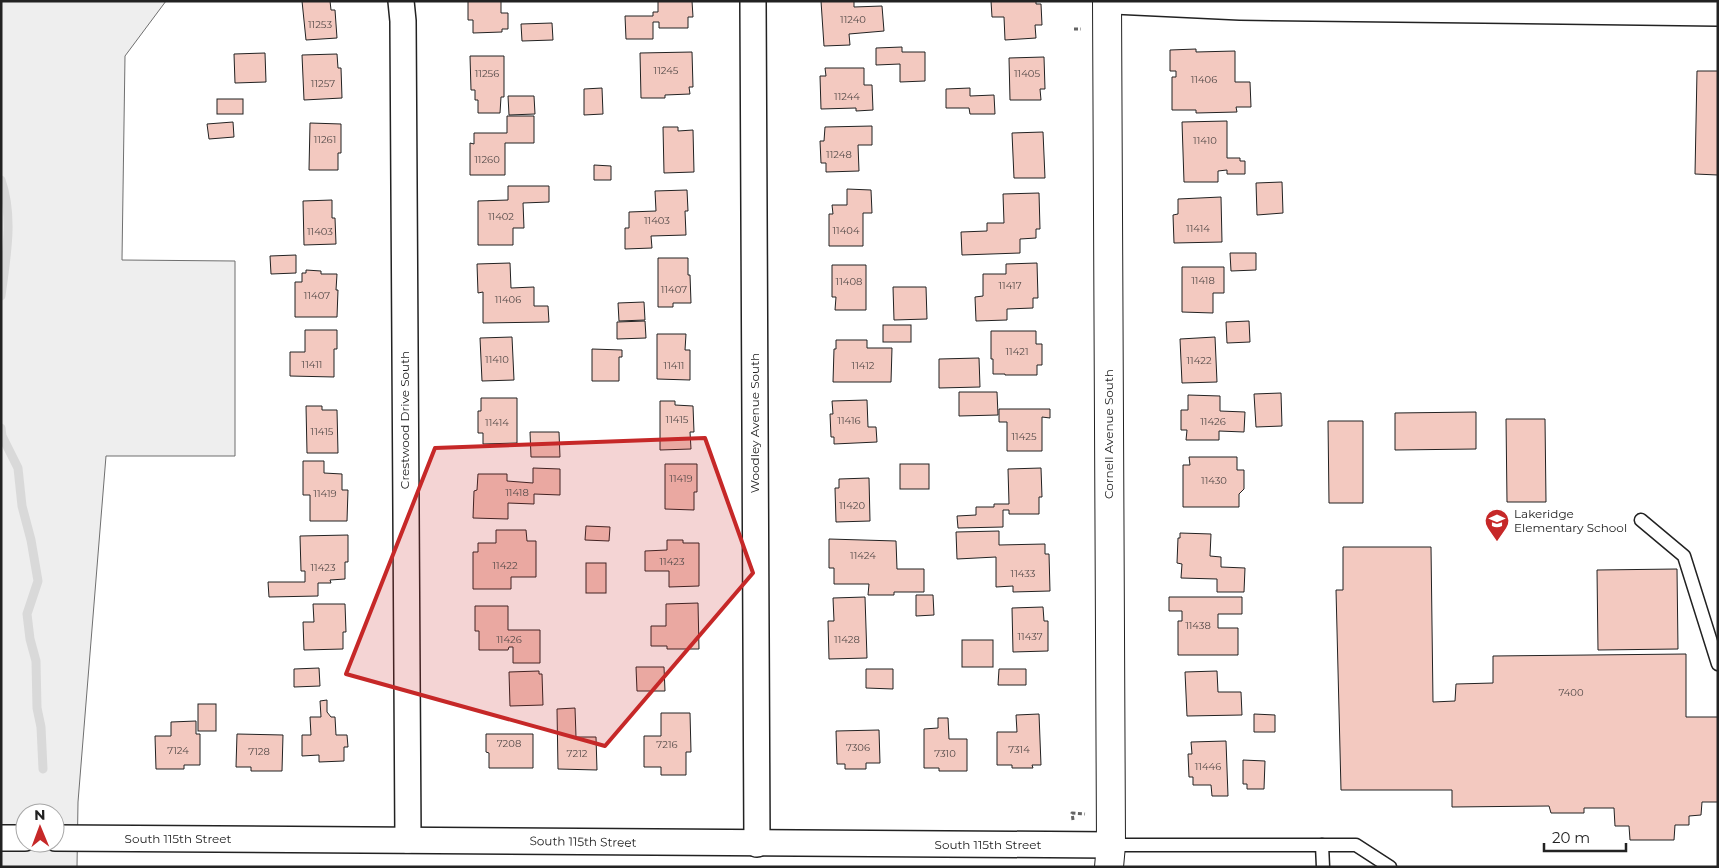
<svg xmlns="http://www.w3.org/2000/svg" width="1719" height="868" font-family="Montserrat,sans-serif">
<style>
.green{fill:#eee;stroke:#6f6f6f;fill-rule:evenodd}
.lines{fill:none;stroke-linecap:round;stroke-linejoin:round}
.stream{stroke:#d9d9d9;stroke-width:9}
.building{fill:#f3c9c0;stroke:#222}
.service-casing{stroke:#222;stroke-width:15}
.minor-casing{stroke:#222;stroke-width:28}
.tertiary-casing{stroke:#222;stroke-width:30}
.path{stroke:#646464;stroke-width:3;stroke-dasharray:4 2.5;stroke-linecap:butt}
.service{stroke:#fff;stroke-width:12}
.minor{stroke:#fff;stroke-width:25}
.tertiary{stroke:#fff;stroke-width:28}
.marked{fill:#c62828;fill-opacity:0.2;stroke:#c62828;stroke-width:4;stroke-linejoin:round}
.labels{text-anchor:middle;stroke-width:4;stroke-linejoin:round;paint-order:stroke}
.number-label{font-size:10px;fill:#564c4a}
.street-label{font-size:12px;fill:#222;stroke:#fff}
.poi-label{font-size:12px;fill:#222;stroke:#fff;text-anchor:start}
</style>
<rect width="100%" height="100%" fill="#fff"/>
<!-- green -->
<path class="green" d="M 1,1 L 166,1 L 125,56 L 122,260 L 235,261 L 235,456 L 106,456 L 78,802 L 77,867 L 1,867 ZM 25,813 L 55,813 L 55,843 L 25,843 Z"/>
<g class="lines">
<!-- stream -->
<g class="stream">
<path d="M 1,180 C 14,217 6,257 1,296"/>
<path d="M 1,428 L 2,436 L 18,468 L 22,506 L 31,540 L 38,581 L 27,614 L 30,639 L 36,661 L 37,708 L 41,727 L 43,769"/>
</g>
</g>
<!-- building -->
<g class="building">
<path d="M 302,1 L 330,1 L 331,10 L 335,10 L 337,38 L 306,40 Z"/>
<path d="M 468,1 L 501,1 L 501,13 L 508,13 L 508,29 L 502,29 L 502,32 L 473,33 L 473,20 L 468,20 Z"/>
<path d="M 658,1 L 692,1 L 693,17 L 688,17 L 688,28 L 659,28 L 659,22 L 653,22 L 653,39 L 626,39 L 625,16 L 653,16 L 653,12 L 658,12 Z"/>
<path d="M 821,1 L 854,1 L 854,7 L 882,6 L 884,31 L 849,34 L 850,45 L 824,46 Z"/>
<path d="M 991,1 L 1036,1 L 1036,4 L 1041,4 L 1042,25 L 1035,25 L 1036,38 L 1005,40 L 1004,17 L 992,17 Z"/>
<path d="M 552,23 L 553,40 L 522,41 L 521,24 Z"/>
<path d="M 902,47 L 902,52 L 925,52 L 925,81 L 900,82 L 900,64 L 876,65 L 876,48 Z"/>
<path d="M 1196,49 L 1196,52 L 1235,51 L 1235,82 L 1250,82 L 1251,107 L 1236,107 L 1237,112 L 1196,113 L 1196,110 L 1172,110 L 1172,77 L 1176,77 L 1176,71 L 1170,71 L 1170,50 Z"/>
<path d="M 692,52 L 693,87 L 689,87 L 690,94 L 665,95 L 665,98 L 641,98 L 640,53 Z"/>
<path d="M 265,53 L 266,82 L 235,83 L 234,54 Z"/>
<path d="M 337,54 L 338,68 L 341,68 L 342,98 L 304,100 L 302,55 Z"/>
<path d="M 470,56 L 504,56 L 504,97 L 501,97 L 500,113 L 478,113 L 478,100 L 475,100 L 475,90 L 471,90 Z"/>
<path d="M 1044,57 L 1045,89 L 1040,89 L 1041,100 L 1010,100 L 1009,58 Z"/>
<path d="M 825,68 L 864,68 L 864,85 L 872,85 L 873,110 L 856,111 L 856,108 L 821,109 L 820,76 L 826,76 Z"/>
<path d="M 1697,71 L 1718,71 L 1718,175 L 1695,174 Z"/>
<path d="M 602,88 L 603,114 L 584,115 L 584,89 Z"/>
<path d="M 970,88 L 970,96 L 994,95 L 995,114 L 970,114 L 969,108 L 946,108 L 946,89 Z"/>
<path d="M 508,96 L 534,96 L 535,114 L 509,115 Z"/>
<rect x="217" y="99" width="26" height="15"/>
<path d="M 507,116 L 534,116 L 534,143 L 505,143 L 505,175 L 470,175 L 470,143 L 474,144 L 474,133 L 507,133 Z"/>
<path d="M 1227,121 L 1227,158 L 1240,158 L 1240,161 L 1245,161 L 1245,174 L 1227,174 L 1227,170 L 1218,171 L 1218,182 L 1184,182 L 1182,122 Z"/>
<path d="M 233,122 L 234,137 L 209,139 L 207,124 Z"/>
<path d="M 310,123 L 341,124 L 341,153 L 338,153 L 338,170 L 309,170 Z"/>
<path d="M 872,126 L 872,145 L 858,145 L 859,171 L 826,172 L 826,163 L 821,163 L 820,141 L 824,141 L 825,127 Z"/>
<path d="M 663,127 L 678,127 L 678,131 L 693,130 L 694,172 L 664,173 Z"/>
<path d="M 1043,132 L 1045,178 L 1014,178 L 1012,133 Z"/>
<path d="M 594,165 L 611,166 L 611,180 L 594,180 Z"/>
<path d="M 1282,182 L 1283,213 L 1257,215 L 1256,183 Z"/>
<path d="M 508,186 L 549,186 L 549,202 L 523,203 L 524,228 L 513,228 L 513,245 L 478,245 L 478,201 L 508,200 Z"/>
<path d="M 847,189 L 871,190 L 872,213 L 863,213 L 863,246 L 829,246 L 829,214 L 833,214 L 832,205 L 847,205 Z"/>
<path d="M 687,190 L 688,211 L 685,211 L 686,235 L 651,236 L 652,248 L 625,249 L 625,228 L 629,228 L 629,212 L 656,211 L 655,191 Z"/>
<path d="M 1039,193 L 1040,229 L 1036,229 L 1036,238 L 1020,239 L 1020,253 L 962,255 L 961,232 L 987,231 L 987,223 L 1004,223 L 1003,194 Z"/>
<path d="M 1221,197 L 1222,242 L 1174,243 L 1173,215 L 1178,214 L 1178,199 Z"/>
<path d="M 332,200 L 332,218 L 335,218 L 336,244 L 304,245 L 303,201 Z"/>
<path d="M 1230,253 L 1256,253 L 1256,270 L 1231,271 Z"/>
<path d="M 296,255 L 296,273 L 271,274 L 270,256 Z"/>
<path d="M 658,258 L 688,258 L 688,275 L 690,275 L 691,303 L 673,303 L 673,307 L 658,307 Z"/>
<path d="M 510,263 L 511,288 L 534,287 L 534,306 L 548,306 L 549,322 L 483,323 L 483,292 L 478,293 L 477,264 Z"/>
<path d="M 1037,263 L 1038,298 L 1033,298 L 1033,308 L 1007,309 L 1007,320 L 976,321 L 975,297 L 983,296 L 983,274 L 1006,274 L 1006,264 Z"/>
<path d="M 832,265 L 866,265 L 866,310 L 835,310 L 836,297 L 832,297 Z"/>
<path d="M 1182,267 L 1224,267 L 1224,293 L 1213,293 L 1213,313 L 1182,312 Z"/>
<path d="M 306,270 L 321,271 L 321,274 L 337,274 L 336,290 L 338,290 L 337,317 L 295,317 L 295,282 L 302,282 L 302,273 L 306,273 Z"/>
<path d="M 893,287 L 926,287 L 927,319 L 894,320 Z"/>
<path d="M 644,302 L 645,320 L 619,321 L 618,303 Z"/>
<path d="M 645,321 L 646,338 L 617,339 L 617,322 Z"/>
<path d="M 1249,321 L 1250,342 L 1227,343 L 1226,322 Z"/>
<rect x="883" y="325" width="28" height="17"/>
<path d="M 305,330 L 337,330 L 337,349 L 334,349 L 334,377 L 290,376 L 290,352 L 305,352 Z"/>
<path d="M 991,331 L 1036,331 L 1036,344 L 1042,344 L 1042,365 L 1037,365 L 1037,375 L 1005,375 L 1005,374 L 993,374 L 993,359 L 991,359 Z"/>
<path d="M 657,334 L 686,334 L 685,350 L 690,350 L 690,380 L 657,379 Z"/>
<path d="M 512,337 L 514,380 L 482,381 L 480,338 Z"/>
<path d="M 1215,337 L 1217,382 L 1182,383 L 1180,339 Z"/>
<path d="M 836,340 L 867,340 L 867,348 L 892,348 L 891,382 L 833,382 L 834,349 L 836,349 Z"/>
<path d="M 592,349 L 622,350 L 622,357 L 619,357 L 619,381 L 592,381 Z"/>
<path d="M 979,358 L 980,387 L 939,388 L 939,359 Z"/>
<path d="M 959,392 L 997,392 L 998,415 L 959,416 Z"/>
<path d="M 1281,393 L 1282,426 L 1256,427 L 1254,394 Z"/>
<path d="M 1188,395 L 1220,396 L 1220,411 L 1245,412 L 1244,432 L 1219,431 L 1219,440 L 1186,440 L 1187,430 L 1181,430 L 1181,410 L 1188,410 Z"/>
<path d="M 481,398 L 517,398 L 517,443 L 483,444 L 483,433 L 478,433 L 478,411 L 481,411 Z"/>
<path d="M 867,400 L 868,427 L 876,427 L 877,442 L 834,444 L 834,437 L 831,437 L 830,414 L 833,414 L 832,401 Z"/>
<path d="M 660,401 L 675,401 L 675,405 L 693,406 L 694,432 L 690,432 L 691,449 L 660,450 Z"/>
<path d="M 306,406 L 322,406 L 322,410 L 337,410 L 338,453 L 307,453 Z"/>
<path d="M 999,409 L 1050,409 L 1050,418 L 1042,417 L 1042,451 L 1007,451 L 1007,422 L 999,422 Z"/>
<path d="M 1476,412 L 1476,449 L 1395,450 L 1395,413 Z"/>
<path d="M 1506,419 L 1545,419 L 1546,502 L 1507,502 Z"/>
<path d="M 1328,421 L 1363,421 L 1363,503 L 1329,503 Z"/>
<path d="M 530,432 L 559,432 L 560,457 L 531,457 Z"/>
<path d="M 1189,457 L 1237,457 L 1237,470 L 1244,470 L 1244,489 L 1239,494 L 1239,507 L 1183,507 L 1183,465 L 1190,465 Z"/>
<path d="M 303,461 L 324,461 L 324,473 L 342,474 L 342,490 L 348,490 L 347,521 L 310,521 L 310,495 L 303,495 Z"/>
<path d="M 665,464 L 697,464 L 697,492 L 694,492 L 694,510 L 665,509 Z"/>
<rect x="900" y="464" width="29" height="25"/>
<path d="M 533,468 L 560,469 L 560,495 L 534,494 L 534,504 L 508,503 L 508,519 L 473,518 L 474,491 L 477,490 L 478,474 L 507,474 L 507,481 L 533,483 Z"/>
<path d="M 1041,468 L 1042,497 L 1039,497 L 1039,514 L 1009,514 L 1009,510 L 1003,510 L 1003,527 L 958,528 L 957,516 L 976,515 L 976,507 L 994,507 L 994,504 L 1009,504 L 1008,469 Z"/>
<path d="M 869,478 L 870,521 L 836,522 L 835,488 L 839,488 L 839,479 Z"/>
<path d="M 586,526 L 610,527 L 609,541 L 585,540 Z"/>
<path d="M 496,530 L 526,530 L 527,541 L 536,541 L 536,577 L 511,577 L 511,589 L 473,589 L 473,552 L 478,552 L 478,543 L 496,543 Z"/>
<path d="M 999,531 L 999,545 L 1045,544 L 1045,554 L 1049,554 L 1050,591 L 1013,592 L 1013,586 L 996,587 L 996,557 L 957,559 L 956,532 Z"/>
<path d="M 1180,533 L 1211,534 L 1210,556 L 1221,557 L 1221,567 L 1245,568 L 1244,592 L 1217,592 L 1217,579 L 1181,578 L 1182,564 L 1177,563 L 1178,538 L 1180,538 Z"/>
<path d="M 348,535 L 348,562 L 345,562 L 345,579 L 330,580 L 331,583 L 318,583 L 318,596 L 269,597 L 268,582 L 305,582 L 305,571 L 301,571 L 300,536 Z"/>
<path d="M 829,539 L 896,541 L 897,569 L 924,569 L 924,592 L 894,592 L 894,595 L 868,595 L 869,584 L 834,584 L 834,568 L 829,568 Z"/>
<path d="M 667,540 L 683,540 L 683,543 L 699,543 L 699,586 L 669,587 L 669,571 L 645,571 L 645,551 L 667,550 Z"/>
<path d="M 1343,547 L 1431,547 L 1433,702 L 1455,701 L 1456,684 L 1493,683 L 1493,656 L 1686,654 L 1686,717 L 1718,717 L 1718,802 L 1702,802 L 1701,815 L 1689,816 L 1689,825 L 1675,825 L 1674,840 L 1630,840 L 1629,826 L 1615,826 L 1614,808 L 1584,808 L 1584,813 L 1551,813 L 1549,806 L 1452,807 L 1452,790 L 1341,790 L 1336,590 L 1343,590 Z"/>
<rect x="586" y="563" width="20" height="30"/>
<path d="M 1677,569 L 1678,649 L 1598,650 L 1597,570 Z"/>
<path d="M 916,595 L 933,595 L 934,615 L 916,616 Z"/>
<path d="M 865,597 L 867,658 L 829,659 L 828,621 L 834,621 L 833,598 Z"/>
<path d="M 1169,597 L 1242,597 L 1242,614 L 1218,614 L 1218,628 L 1238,628 L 1238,655 L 1178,655 L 1178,621 L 1182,621 L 1182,611 L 1169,611 Z"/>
<path d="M 698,603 L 699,649 L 667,649 L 667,646 L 651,646 L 651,626 L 666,626 L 666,604 Z"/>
<path d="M 313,604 L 345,604 L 346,632 L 343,632 L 343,649 L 304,650 L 303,622 L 314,622 Z"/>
<path d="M 475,606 L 508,606 L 508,630 L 540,630 L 540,663 L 513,663 L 513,647 L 509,647 L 508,650 L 479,650 L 479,631 L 475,631 Z"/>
<path d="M 1043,607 L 1044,621 L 1048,621 L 1048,651 L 1013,652 L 1012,608 Z"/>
<rect x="962" y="640" width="31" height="27"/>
<path d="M 636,667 L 664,667 L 665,691 L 637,691 Z"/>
<path d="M 319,668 L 320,686 L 294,687 L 294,669 Z"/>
<path d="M 866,669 L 893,669 L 893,689 L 866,688 Z"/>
<path d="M 999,669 L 1026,669 L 1026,685 L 998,685 Z"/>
<path d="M 539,671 L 539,674 L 542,674 L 543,705 L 510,706 L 509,672 Z"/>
<path d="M 1217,671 L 1218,692 L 1241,692 L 1242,715 L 1187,716 L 1185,672 Z"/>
<path d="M 327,700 L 327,712 L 331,717 L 335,717 L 336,735 L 347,735 L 348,747 L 344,747 L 344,761 L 319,762 L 319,755 L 302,756 L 302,735 L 311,735 L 310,717 L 321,717 L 320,701 Z"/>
<rect x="198" y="704" width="18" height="27"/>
<path d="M 575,708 L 576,737 L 596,737 L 597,770 L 558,769 L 557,709 Z"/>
<path d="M 661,713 L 690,713 L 691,752 L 686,752 L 686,775 L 661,775 L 661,767 L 644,767 L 644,736 L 661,736 Z"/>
<path d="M 1039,714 L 1041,765 L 1032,765 L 1033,768 L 1012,768 L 1012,765 L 997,765 L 997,732 L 1017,732 L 1016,715 Z"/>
<path d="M 1254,714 L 1275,715 L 1275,732 L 1254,732 Z"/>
<path d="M 938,718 L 948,718 L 949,739 L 967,739 L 967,771 L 939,771 L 939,768 L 924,768 L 924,729 L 938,728 Z"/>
<path d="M 196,721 L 196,734 L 200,734 L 200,765 L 184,765 L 184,769 L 156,769 L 155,736 L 171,736 L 171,722 Z"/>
<path d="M 879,730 L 880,763 L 866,763 L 866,769 L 845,769 L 845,764 L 837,764 L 836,731 Z"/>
<path d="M 237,734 L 283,735 L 282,771 L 251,771 L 251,767 L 236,767 Z"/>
<path d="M 486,734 L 533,734 L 533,768 L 489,768 L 489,753 L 486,752 Z"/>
<path d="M 1226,741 L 1228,796 L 1212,796 L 1211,785 L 1193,785 L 1193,777 L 1189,777 L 1188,754 L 1192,754 L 1191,742 Z"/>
<path d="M 1243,760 L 1265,761 L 1264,789 L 1247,789 L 1247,784 L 1243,784 Z"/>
</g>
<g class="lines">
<defs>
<g id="service">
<path d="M 1641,520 L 1684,556 L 1718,664"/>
<path d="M 1111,845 L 1356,845 L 1390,867"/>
<path d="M 1322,845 L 1323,867"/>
</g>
<g id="minor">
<path d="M 401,1 L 403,21 L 408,840"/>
<path d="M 753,1 L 757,844"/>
<path d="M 1114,1 L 1240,7 L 1718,13"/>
<path d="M 1,838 L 25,838"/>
<path d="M 55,838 L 1111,845"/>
</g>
<path id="tertiary" d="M 1107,1 L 1111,845 L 1109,867"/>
</defs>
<!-- service casing -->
<use href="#service" class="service-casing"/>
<!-- minor casing -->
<use href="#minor" class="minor-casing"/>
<!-- tertiary casing -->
<use href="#tertiary" class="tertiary-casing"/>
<!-- path -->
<g class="path">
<path d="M 1074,29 L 1081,29"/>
<path d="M 1073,820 L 1072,813 L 1085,814"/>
</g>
<!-- service -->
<use href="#service" class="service"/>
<!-- minor -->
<use href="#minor" class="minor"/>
<!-- tertiary -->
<use href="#tertiary" class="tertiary"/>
</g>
<!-- marked area -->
<path class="marked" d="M 705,438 L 753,573 L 605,746 L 346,674 L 435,448 Z"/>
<!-- icons -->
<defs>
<symbol id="school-pin" viewBox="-11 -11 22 30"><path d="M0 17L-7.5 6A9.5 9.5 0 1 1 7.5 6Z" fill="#c62828" stroke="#fff"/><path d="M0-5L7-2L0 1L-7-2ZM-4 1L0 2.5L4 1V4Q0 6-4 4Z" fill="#fff"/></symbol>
</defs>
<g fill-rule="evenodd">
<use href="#school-pin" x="1483" y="507" width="28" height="38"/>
</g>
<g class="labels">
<!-- number labels -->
<g class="number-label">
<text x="853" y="23">11240</text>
<text x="320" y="28">11253</text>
<text x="666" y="74">11245</text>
<text x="487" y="77">11256</text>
<text x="1027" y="77">11405</text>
<text x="1204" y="83">11406</text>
<text x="323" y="87">11257</text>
<text x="847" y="100">11244</text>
<text x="325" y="143">11261</text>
<text x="1205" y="144">11410</text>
<text x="839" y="158">11248</text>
<text x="487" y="163">11260</text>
<text x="501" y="220">11402</text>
<text x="657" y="224">11403</text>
<text x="1198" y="232">11414</text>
<text x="846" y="234">11404</text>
<text x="320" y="235">11403</text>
<text x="1203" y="284">11418</text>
<text x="849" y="285">11408</text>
<text x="1010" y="289">11417</text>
<text x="674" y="293">11407</text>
<text x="317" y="299">11407</text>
<text x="508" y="303">11406</text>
<text x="1017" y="355">11421</text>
<text x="497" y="363">11410</text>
<text x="1199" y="364">11422</text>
<text x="312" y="368">11411</text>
<text x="674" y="369">11411</text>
<text x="863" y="369">11412</text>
<text x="677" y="423">11415</text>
<text x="849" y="424">11416</text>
<text x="1213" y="425">11426</text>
<text x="497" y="426">11414</text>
<text x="322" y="435">11415</text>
<text x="1024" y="440">11425</text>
<text x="681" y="482">11419</text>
<text x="1214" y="484">11430</text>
<text x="517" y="496">11418</text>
<text x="325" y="497">11419</text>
<text x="852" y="509">11420</text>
<text x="863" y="559">11424</text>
<text x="672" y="565">11423</text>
<text x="505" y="569">11422</text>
<text x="323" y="571">11423</text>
<text x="1023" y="577">11433</text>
<text x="1198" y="629">11438</text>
<text x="1030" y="640">11437</text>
<text x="509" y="643">11426</text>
<text x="847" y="643">11428</text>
<text x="1571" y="696">7400</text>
<text x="509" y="747">7208</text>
<text x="667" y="748">7216</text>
<text x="858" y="751">7306</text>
<text x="1019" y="753">7314</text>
<text x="178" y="754">7124</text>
<text x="259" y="755">7128</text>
<text x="577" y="757">7212</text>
<text x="945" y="757">7310</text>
<text x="1208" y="770">11446</text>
</g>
<!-- street labels -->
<g class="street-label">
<text transform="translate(405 420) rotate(-90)" y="4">Crestwood Drive South</text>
<text transform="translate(755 423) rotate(-90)" y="4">Woodley Avenue South</text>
<text transform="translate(1109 434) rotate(-90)" y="4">Cornell Avenue South</text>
<text x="178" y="843">South 115th Street</text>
<text transform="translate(583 842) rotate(1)" y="4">South 115th Street</text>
<text x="988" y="849">South 115th Street</text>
</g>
<!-- poi labels -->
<g class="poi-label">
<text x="1514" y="518">Lakeridge<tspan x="1514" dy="14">Elementary School</tspan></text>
</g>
</g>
<!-- border -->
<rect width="1719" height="868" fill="none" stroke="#222222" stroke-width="5"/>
<!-- north arrow -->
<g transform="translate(40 828) rotate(359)"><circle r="24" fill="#ffffff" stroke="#a7a7a7"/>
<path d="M0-4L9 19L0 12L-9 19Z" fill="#c62828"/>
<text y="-8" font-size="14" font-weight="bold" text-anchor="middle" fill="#222222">N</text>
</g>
<!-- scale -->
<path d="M1544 843v8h82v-8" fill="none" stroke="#222222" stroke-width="2.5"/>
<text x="1552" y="843" font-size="15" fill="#222222" stroke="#ffffff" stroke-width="4" paint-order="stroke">20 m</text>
</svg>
